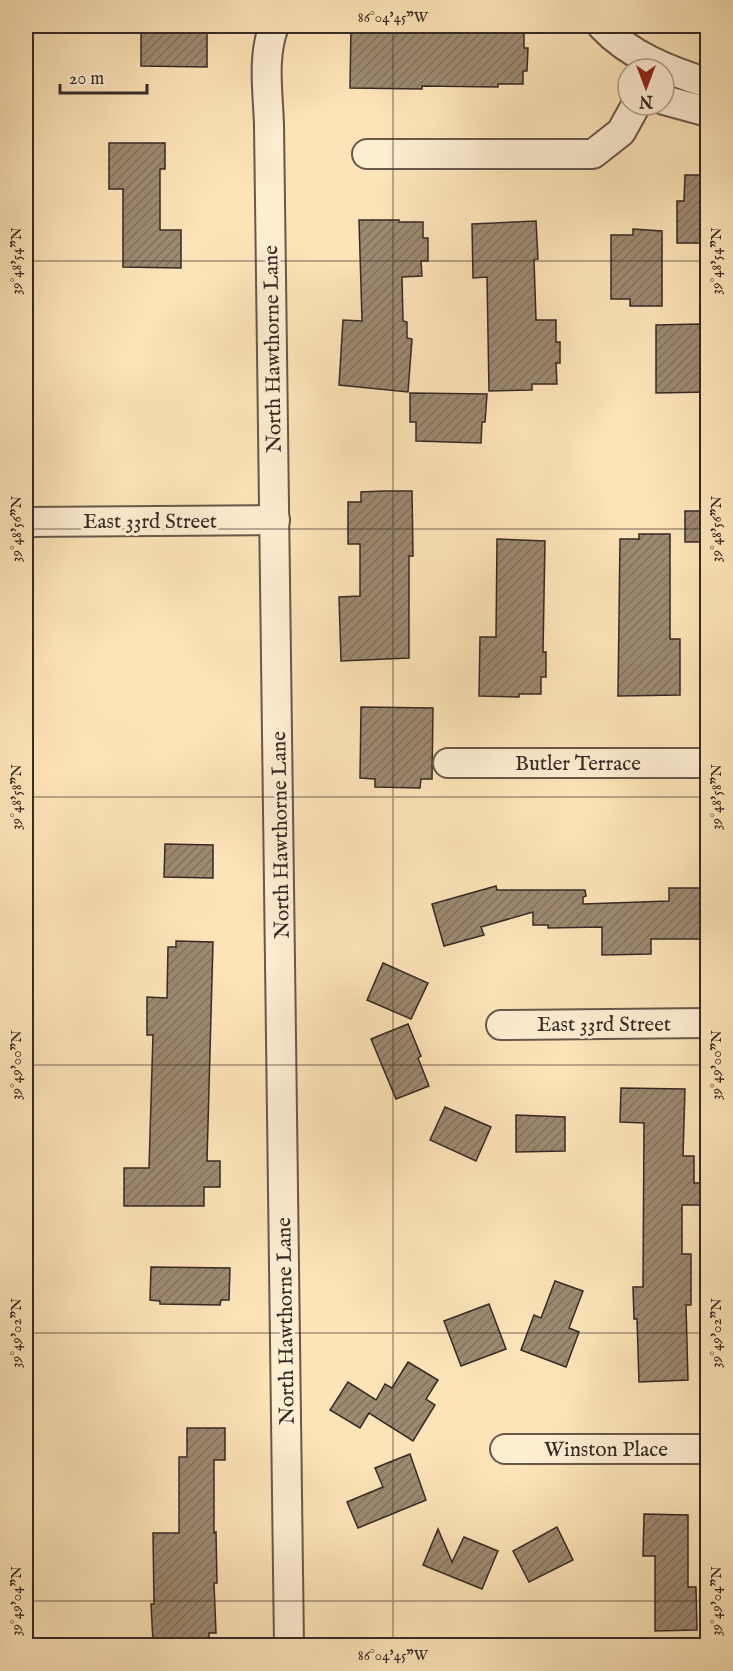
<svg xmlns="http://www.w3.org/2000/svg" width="733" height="1671" font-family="'IM FELL English',serif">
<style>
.building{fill:url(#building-hatch);stroke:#362925;stroke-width:1.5}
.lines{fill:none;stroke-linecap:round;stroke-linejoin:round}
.minor-casing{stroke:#68584a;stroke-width:32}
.minor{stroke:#fdedd1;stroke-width:28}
.ticks{fill:none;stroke:#362925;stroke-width:1.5;stroke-opacity:0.45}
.labels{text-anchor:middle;stroke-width:6;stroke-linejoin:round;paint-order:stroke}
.street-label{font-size:21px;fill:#362925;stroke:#fdedd1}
.neatline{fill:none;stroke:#362925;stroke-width:2}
.ticks-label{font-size:15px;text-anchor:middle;fill:#362925}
</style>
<defs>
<pattern id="building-hatch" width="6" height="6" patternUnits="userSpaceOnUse" patternTransform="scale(1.5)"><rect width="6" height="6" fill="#9d8a71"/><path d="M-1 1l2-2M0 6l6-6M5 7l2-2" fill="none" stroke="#81715d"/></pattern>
</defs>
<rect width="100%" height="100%" fill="#fce4b8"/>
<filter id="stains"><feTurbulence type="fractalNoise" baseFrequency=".00333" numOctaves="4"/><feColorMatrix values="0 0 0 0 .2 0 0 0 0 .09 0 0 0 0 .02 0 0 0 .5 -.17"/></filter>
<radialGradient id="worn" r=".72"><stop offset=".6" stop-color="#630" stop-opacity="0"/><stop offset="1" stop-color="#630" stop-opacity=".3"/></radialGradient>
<!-- building -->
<g class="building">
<path d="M 351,26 L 423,26 L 423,28 L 524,31 L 524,48 L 528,48 L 527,71 L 523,71 L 523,84 L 498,84 L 498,87 L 422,86 L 422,89 L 350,88 Z"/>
<path d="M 141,30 L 207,31 L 207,67 L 141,66 Z"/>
<path d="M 109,143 L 165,143 L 165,169 L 160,169 L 160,230 L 181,230 L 181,268 L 123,267 L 123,189 L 109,189 Z"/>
<path d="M 685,175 L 708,175 L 708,243 L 677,243 L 677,201 L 684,201 Z"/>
<path d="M 359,220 L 399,220 L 399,222 L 423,222 L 423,238 L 428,238 L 428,261 L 421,261 L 422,276 L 402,277 L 403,321 L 407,322 L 407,338 L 412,339 L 408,392 L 339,385 L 343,320 L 362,321 Z"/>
<path d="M 536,221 L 538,259 L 534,260 L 536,320 L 556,320 L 556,342 L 560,342 L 560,363 L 556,363 L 557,384 L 532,384 L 532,390 L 489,391 L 487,277 L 473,278 L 472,224 Z"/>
<path d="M 633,229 L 662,231 L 662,306 L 630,306 L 630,299 L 611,299 L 611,235 L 633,235 Z"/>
<path d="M 700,324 L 700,329 L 708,329 L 708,392 L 656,393 L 656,325 Z"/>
<path d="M 410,393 L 487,394 L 485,422 L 482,422 L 481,443 L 416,441 L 416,422 L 410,422 Z"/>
<path d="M 384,491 L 412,491 L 413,556 L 409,556 L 409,658 L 341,661 L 339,597 L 360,596 L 360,544 L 348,544 L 348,502 L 361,502 L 361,492 Z"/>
<rect x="685" y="511" width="23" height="31"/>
<path d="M 639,534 L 670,534 L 670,639 L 680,639 L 680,695 L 618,696 L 620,539 L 639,539 Z"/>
<path d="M 497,539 L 545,541 L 543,652 L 546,652 L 546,677 L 541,677 L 541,694 L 519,694 L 519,697 L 479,696 L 480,637 L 496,637 Z"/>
<path d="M 361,707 L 433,708 L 432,779 L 421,779 L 420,788 L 375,787 L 375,779 L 360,778 Z"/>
<path d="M 165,844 L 213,845 L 213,878 L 164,877 Z"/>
<path d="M 496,886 L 497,890 L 585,890 L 586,896 L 583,897 L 583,904 L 669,901 L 669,888 L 704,888 L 704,915 L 708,915 L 708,939 L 651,939 L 651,954 L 602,955 L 602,927 L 548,928 L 548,925 L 533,925 L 533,912 L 481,927 L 484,935 L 444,946 L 432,904 Z"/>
<path d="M 176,941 L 213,942 L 207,1161 L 220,1161 L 220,1187 L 204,1187 L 204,1206 L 124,1206 L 124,1168 L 149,1168 L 153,1035 L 147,1035 L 147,997 L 167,998 L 168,947 L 176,947 Z"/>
<path d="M 383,963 L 428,983 L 411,1019 L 367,1000 Z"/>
<path d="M 408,1024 L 421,1056 L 418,1058 L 429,1086 L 396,1099 L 371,1039 Z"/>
<path d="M 621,1088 L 685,1089 L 683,1156 L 694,1156 L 694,1183 L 703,1183 L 703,1205 L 682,1205 L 682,1254 L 691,1254 L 691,1305 L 686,1305 L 688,1380 L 639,1382 L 637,1319 L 634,1319 L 633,1287 L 643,1287 L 644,1123 L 620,1122 Z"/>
<path d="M 445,1107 L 491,1127 L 476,1161 L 430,1140 Z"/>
<path d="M 516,1115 L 565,1117 L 565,1151 L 516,1152 Z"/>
<path d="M 151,1267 L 230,1268 L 229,1300 L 221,1300 L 220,1305 L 160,1304 L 160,1301 L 150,1300 Z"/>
<path d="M 555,1281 L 583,1291 L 569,1328 L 579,1332 L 566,1367 L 521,1350 L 534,1315 L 541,1318 Z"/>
<path d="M 489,1304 L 506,1349 L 461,1366 L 444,1321 Z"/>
<path d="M 408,1362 L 438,1380 L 426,1399 L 435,1405 L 413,1441 L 369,1413 L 360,1428 L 330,1410 L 348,1382 L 376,1400 L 385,1384 L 392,1388 Z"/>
<path d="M 187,1428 L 225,1428 L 225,1460 L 214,1460 L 214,1533 L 216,1532 L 217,1583 L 214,1583 L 216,1633 L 209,1633 L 209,1640 L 153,1642 L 151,1604 L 154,1604 L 153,1533 L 179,1533 L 179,1457 L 187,1457 Z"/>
<path d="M 410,1454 L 426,1500 L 358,1528 L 347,1502 L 383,1487 L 375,1468 Z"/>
<path d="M 644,1514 L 688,1515 L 688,1587 L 696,1587 L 697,1630 L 655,1631 L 655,1556 L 643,1556 Z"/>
<path d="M 557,1527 L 573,1560 L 529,1582 L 513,1551 Z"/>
<path d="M 438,1529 L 452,1562 L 464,1537 L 498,1551 L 482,1589 L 423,1565 Z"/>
</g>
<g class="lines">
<defs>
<g id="minor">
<path d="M 274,26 C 262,57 268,92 269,125 L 289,1646"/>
<path d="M 602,26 C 629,55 669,71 708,83"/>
<path d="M 664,100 L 708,112"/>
<path d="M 367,154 L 593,154 L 621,132 L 636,105"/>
<path d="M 26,522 L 275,520"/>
<path d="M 448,763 L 708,763"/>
<path d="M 501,1025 L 708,1023"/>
<path d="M 505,1449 L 708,1449"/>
</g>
</defs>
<!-- minor casing -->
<use href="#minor" class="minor-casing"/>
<!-- minor -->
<use href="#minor" class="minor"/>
</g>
<!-- ticks -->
<path class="ticks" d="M 393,26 L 393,1646M 26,261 L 708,261M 26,529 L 708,529M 26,797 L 708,797M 26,1065 L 708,1065M 26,1333 L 708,1333M 26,1601 L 708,1601"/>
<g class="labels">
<!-- street labels -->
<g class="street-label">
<text transform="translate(272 349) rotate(-91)" y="7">North Hawthorne Lane</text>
<text x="150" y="528">East 33rd Street</text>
<text x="578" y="770">Butler Terrace</text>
<text transform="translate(280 835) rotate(-91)" y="7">North Hawthorne Lane</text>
<text x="604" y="1031">East 33rd Street</text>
<text transform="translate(285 1321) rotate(-91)" y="7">North Hawthorne Lane</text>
<text x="606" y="1456">Winston Place</text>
</g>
</g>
<!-- margin -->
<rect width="733" height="1671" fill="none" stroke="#fce4b8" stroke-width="66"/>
<!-- north arrow -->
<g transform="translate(646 87) rotate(180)"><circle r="28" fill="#fdedd1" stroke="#ad9f8c" stroke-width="1.5"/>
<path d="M0-4.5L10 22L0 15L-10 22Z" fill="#8f2418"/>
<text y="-9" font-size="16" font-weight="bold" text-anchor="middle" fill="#362925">N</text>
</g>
<!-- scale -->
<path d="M60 84v9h87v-9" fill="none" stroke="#362925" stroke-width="3"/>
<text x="69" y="84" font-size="18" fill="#362925" stroke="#fdedd1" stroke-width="4.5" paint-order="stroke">20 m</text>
<rect x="33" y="33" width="667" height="1605" class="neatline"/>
<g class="ticks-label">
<text x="393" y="22">86°04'45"W</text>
<text transform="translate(716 261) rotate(-90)" y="5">39°48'54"N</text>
<text transform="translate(16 261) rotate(-90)" y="5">39°48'54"N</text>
<text transform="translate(716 529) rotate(-90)" y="5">39°48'56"N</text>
<text transform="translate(16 529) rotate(-90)" y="5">39°48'56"N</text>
<text transform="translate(16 797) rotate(-90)" y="5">39°48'58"N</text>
<text transform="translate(716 797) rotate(-90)" y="5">39°48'58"N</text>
<text transform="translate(16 1065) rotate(-90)" y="5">39°49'00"N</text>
<text transform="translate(716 1065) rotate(-90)" y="5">39°49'00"N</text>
<text transform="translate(716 1333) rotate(-90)" y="5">39°49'02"N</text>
<text transform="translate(16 1333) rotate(-90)" y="5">39°49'02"N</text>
<text transform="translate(716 1601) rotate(-90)" y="5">39°49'04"N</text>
<text transform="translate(16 1601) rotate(-90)" y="5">39°49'04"N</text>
<text x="393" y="1660">86°04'45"W</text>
</g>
<rect width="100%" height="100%" filter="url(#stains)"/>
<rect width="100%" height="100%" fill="url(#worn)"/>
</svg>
